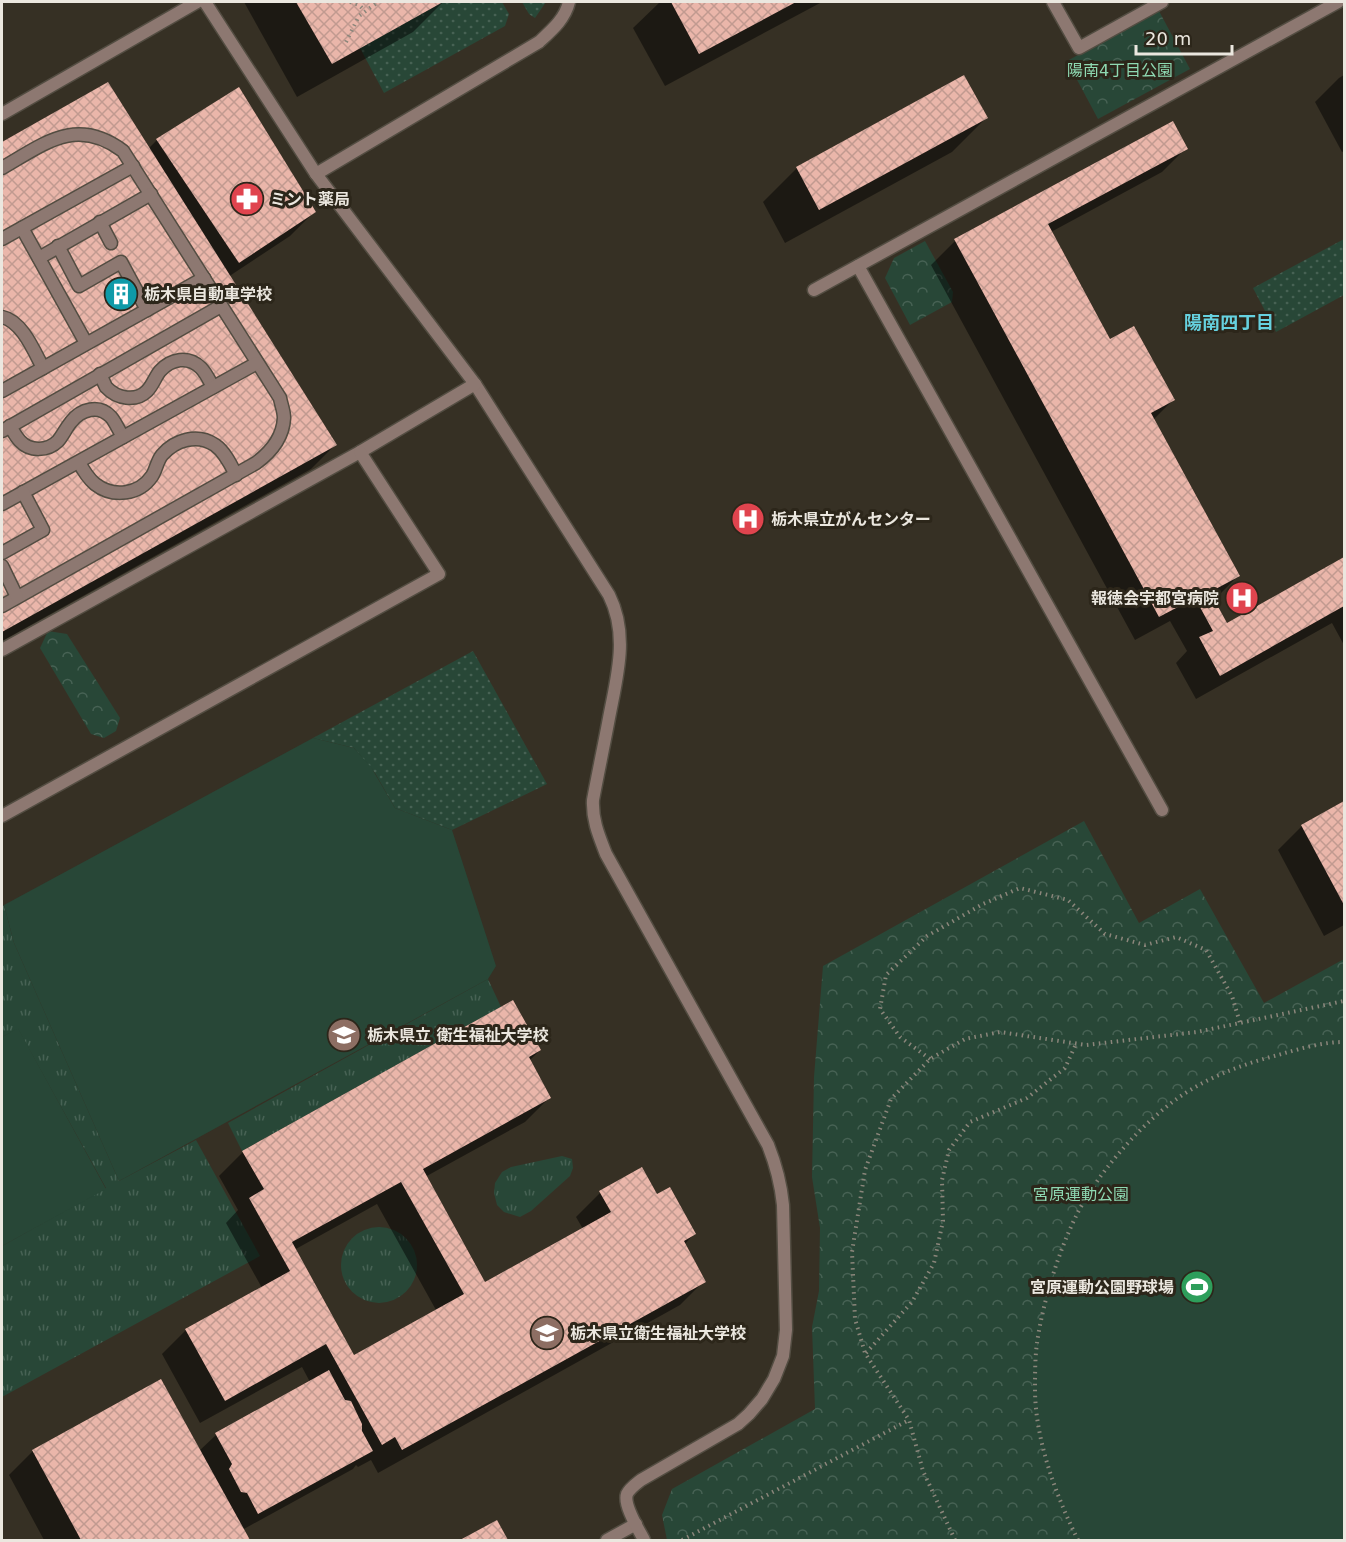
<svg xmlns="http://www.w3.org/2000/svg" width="1346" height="1542" font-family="'DejaVu Sans','Noto Sans JP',sans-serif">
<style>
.grass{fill:url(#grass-tufts)}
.park{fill:url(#park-crowns)}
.garden{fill:url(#garden-dots)}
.pitch{fill:#284737}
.shadow{fill:#0007;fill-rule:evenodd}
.building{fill:url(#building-cross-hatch);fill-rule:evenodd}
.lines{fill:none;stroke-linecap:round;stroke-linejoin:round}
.service-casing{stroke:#534d42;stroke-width:15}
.minor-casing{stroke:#534d42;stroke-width:15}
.path{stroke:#8b867b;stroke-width:4;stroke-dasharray:1.5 4.5;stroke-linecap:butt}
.service{stroke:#8d7871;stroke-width:12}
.minor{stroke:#8d7871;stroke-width:12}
.labels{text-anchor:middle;stroke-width:6;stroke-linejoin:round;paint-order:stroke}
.park-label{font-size:16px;fill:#8ed9b2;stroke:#2c261a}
.poi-label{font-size:16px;font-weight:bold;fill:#ebe7df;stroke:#2c261a;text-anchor:start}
.neighbourhood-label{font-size:18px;font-weight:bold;fill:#66d1df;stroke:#2c261a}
</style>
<defs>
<pattern id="grass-tufts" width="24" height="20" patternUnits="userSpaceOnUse" patternTransform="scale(1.5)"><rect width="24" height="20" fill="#284737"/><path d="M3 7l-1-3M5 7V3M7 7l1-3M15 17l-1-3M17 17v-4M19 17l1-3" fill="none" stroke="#476254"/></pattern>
<pattern id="park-crowns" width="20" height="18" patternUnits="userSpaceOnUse" patternTransform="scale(1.5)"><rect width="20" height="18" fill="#284737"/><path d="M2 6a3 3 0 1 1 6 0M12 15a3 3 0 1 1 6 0" fill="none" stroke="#476254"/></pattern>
<pattern id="garden-dots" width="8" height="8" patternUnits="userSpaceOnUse" patternTransform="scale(1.5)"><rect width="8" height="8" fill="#284737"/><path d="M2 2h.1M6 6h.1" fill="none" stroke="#476254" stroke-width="1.8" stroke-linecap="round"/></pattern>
<pattern id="building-cross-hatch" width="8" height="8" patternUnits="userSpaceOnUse" patternTransform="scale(1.5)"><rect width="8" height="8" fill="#eab6aa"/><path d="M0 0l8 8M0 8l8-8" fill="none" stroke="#c19a90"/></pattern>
</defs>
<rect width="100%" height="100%" fill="#363024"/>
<!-- grass -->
<g class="grass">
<path d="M 4,905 L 14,943 L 119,1181 L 196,1140 L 260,1256 L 2,1397 L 2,1246 L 106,1188 L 18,1029 L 2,1037 L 2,907 Z"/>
<path d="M 488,979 L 501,1007 L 242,1151 L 228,1123 Z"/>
<path d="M 562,1156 L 572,1159 L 573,1168 L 570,1176 L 531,1211 L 520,1217 L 504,1212 L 497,1205 L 494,1193 L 495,1183 L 502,1172 L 511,1167 Z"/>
<circle cx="379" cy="1265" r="38"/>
</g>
<!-- park -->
<g class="park">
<path d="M 1159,11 L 1190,69 L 1098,119 L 1067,61 Z"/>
<path d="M 925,241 L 953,292 L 952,302 L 910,325 L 885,278 L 894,258 Z"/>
<path d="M 48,631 L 67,634 L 120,718 L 116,731 L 104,738 L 91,734 L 40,648 Z"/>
<path d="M 1084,821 L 1139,923 L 1200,889 L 1264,1003 L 1344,959 L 1344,1540 L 667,1540 L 662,1515 L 672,1489 L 815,1409 L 812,1327 L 819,1291 L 820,1228 L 812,1177 L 814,1077 L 823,966 Z"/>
</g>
<!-- garden -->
<g class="garden">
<path d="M 443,2 L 502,2 L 509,14 L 505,26 L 384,93 L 360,48 Z"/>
<path d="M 522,2 L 546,2 L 535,18 L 529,14 Z"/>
<path d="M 1344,239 L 1344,295 L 1276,332 L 1253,288 Z"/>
<path d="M 473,651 L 547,784 L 452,830 L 395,808 L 375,773 L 354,748 L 313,738 Z"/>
</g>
<!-- pitch -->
<g class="pitch">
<path d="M 313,738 L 354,748 L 371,767 L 395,808 L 452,830 L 496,966 L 488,979 L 119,1181 L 14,943 L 4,905 Z"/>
<path d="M 18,1028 L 106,1189 L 2,1246 L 2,1037 Z"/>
<path d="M 1338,1042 L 1344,1042 L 1344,1540 L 1078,1540 C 1064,1512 1048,1474 1041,1442 C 1028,1379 1039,1314 1061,1255 C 1068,1235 1075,1214 1087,1197 C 1107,1166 1131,1137 1159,1114 C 1165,1109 1172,1102 1180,1097 C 1229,1065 1281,1052 1338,1042 Z"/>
</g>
<!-- shadow -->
<g class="shadow">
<path d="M 244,2 L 443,2 L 413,32 L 297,97 Z"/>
<path d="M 660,2 L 822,2 L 665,86 L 633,28 Z"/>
<path d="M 1344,75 L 1344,151 L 1342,152 L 1315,102 L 1339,78 Z"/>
<path d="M 107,84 L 148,149 L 157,140 L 314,212 L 290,236 L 228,277 L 335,445 L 311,469 L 2,641 L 2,144 Z"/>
<path d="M 986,118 L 952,152 L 785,243 L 763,202 L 797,168 Z"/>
<path d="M 1186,148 L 1162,172 L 1051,232 L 1110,341 L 1173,400 L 1153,420 L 1238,576 L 1213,601 L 1227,625 L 1344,559 L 1344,645 L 1332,623 L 1196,699 L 1176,663 L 1187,651 L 1170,621 L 1135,640 L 931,265 L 955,241 Z"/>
<path d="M 1344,803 L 1344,925 L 1324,936 L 1278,850 L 1302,826 Z"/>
<path d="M 540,1050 L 529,1061 L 549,1098 L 525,1122 L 425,1177 L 485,1284 L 583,1229 L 576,1217 L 600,1193 L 657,1196 L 694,1234 L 684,1245 L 704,1281 L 680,1305 L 378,1473 L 371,1460 L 358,1467 L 356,1465 L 353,1469 L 242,1530 L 248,1540 L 44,1540 L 9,1475 L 33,1451 L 161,1381 L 199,1451 L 216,1435 L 310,1382 L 302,1367 L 200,1423 L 162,1354 L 186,1330 L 262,1288 L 226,1223 L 238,1210 L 219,1176 L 243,1152 ZM 377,1204 L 436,1310 L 353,1357 L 294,1250 Z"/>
<path d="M 496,1522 L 506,1540 L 463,1540 Z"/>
</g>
<!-- building -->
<g class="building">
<path d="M 296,2 L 443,2 L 332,64 Z"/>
<path d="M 671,2 L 796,2 L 699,54 Z"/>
<path d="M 964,75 L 988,118 L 819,210 L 796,167 Z"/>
<path d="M 108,82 L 337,445 L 2,632 L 2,142 Z"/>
<path d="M 239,87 L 316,212 L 239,263 L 156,139 Z"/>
<path d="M 1173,121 L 1188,149 L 1048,224 L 1110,339 L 1134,326 L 1175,400 L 1151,413 L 1240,576 L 1210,592 L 1227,623 L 1344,557 L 1344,606 L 1220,676 L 1199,637 L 1213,631 L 1195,598 L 1159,617 L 954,239 Z"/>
<path d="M 1344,801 L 1344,905 L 1301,825 Z"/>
<path d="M 513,1000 L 541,1050 L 529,1057 L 551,1098 L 423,1169 L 485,1282 L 611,1212 L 599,1191 L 642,1167 L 657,1194 L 670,1187 L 696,1234 L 684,1241 L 706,1282 L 402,1450 L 395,1437 L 382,1445 L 326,1344 L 225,1401 L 185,1329 L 290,1271 L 249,1198 L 264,1189 L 242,1151 ZM 401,1182 L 464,1294 L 354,1355 L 292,1242 Z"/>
<path d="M 329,1370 L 345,1400 L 351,1401 L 362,1424 L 362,1431 L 373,1451 L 258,1514 L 247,1493 L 241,1492 L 229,1469 L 232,1464 L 215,1433 Z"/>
<path d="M 161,1379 L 250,1540 L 81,1540 L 32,1450 Z"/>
<path d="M 497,1520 L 508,1540 L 460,1540 Z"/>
</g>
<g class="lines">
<defs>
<g id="service">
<path d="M 2,168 C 44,144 76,116 123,151 L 280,398 C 281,404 284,411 284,418 C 283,437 271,452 256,463 L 2,606"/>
<path d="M 316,174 L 539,42 C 552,30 565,19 569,2"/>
<path d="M 100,222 L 111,243"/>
<path d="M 22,228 L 86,343"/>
<path d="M 2,239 L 133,166"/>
<path d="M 58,246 L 79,286 L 121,262 L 147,310"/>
<path d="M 39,258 L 151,194"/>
<path d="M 2,317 C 22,321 34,351 43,368"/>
<path d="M 100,374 C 102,378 104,383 106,387 C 117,399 136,402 147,391 C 153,385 155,377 160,371 C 171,359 188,355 201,368 C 206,373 209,380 213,387"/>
<path d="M 2,391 L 204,278"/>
<path d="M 10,426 C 13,431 16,437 20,441 C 30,452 48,451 58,441 C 63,435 66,428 71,422 C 81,409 99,404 111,417 C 116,423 119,431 123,437"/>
<path d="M 2,431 L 221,306"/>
<path d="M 79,462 C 83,470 88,478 95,484 C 113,498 139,495 152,476 C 156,470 157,461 162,455 C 175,440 197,433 215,445 C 225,452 231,465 236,475"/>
<path d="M 2,504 L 257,363"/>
<path d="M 2,553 L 43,530 L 23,492"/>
<path d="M 2,566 L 17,597"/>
<path d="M 607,1540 L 636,1524"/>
</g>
<g id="minor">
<path d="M 205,2 L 316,174 L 475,384 L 609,595 C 629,635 617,676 609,718 C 604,745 598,773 593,800 C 592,820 599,836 606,854 L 768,1145 C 776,1165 781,1185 783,1205 L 786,1330 L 783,1356 L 774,1379 L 762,1399 L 749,1414 L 738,1424 L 641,1480 C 636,1484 630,1488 627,1494 C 623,1505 639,1530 644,1540"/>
<path d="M 1053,2 L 1079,48 L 1162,2"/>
<path d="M 2,114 L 197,2"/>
<path d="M 858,266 L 1162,810"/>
<path d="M 814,290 L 1338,2"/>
<path d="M 2,650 L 360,452 L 475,384"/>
<path d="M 2,816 L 439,574 L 360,452"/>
</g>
</defs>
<!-- service casing -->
<use href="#service" class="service-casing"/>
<!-- minor casing -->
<use href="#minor" class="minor-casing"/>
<!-- path -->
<g class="path">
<path d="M 350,2 L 359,5 L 365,11"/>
<path d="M 346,42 L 359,16 L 378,2"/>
<path d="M 930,1059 L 900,1037 L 880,1009 L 886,975 L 927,936 L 983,904 L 1020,888 L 1068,900 L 1105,934 L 1145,945 L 1176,937 L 1206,950 L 1232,996 L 1240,1023"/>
<path d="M 866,1353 L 912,1302 L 934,1263 L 943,1221 L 942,1180 L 949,1150 L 970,1122 L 1027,1098 L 1065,1068 L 1076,1044"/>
<path d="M 682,1540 L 909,1420"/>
<path d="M 955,1540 L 923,1471 L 909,1420 L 865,1353 L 855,1319 L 852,1252 L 865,1170 L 891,1099 L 930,1059 L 965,1039 L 1000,1032 L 1086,1045 L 1197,1032 L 1344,1001"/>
<path d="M 1078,1540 C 1056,1496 1035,1439 1035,1389 C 1035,1374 1035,1358 1037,1343 C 1043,1300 1063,1235 1086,1198 C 1108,1162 1144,1122 1178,1098 C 1208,1077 1243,1064 1278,1055 C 1299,1049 1322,1042 1344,1042"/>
</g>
<!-- service -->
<use href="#service" class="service"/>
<!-- minor -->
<use href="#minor" class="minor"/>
</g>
<!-- icons -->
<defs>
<symbol id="pharmacy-disc" viewBox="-11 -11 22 22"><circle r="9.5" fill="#e0444e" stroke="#2c261a"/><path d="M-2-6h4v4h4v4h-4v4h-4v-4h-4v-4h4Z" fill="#fff"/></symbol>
<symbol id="building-disc" viewBox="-11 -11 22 22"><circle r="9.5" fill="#0f9aa8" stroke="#2c261a"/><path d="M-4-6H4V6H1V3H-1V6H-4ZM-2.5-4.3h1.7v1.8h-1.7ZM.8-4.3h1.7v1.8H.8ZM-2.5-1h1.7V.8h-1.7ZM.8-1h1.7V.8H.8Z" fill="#fff"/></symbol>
<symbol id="hospital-disc" viewBox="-11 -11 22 22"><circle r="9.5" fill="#e0444e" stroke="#2c261a"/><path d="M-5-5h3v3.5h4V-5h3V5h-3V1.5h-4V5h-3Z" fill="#fff"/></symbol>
<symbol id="university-disc" viewBox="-11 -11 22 22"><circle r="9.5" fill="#8d6e63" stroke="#2c261a"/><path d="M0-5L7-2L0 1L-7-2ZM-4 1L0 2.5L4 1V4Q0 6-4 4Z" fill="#fff"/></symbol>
<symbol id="stadium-disc" viewBox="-11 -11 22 22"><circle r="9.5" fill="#2e9e5b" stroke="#2c261a"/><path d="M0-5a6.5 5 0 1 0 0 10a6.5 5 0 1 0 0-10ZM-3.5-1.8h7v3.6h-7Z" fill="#fff"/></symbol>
<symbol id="school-disc" viewBox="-11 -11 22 22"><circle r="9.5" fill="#8d6e63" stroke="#2c261a"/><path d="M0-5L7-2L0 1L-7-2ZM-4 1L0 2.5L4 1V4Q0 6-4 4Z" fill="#fff"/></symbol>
</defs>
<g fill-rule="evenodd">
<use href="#pharmacy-disc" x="228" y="180" width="38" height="38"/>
<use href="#building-disc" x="102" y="275" width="38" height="38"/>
<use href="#hospital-disc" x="729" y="500" width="38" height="38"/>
<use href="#hospital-disc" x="1223" y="579" width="38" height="38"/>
<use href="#university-disc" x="325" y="1016" width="38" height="38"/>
<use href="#stadium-disc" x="1178" y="1268" width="38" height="38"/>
<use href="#school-disc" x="528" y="1314" width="38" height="38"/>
</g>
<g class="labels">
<!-- park labels -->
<g class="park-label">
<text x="1120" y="76">陽南4丁目公園</text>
<text x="1081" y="1200">宮原運動公園</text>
</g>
<!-- poi labels -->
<g class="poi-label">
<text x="270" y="205">ミント薬局</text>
<text x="144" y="300">栃木県自動車学校</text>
<text x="771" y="525">栃木県立がんセンター</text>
<text x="1219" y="604" text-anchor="end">報徳会宇都宮病院</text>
<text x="367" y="1041">栃木県立 衛生福祉大学校</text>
<text x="1174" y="1293" text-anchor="end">宮原運動公園野球場</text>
<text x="570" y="1339">栃木県立衛生福祉大学校</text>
</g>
<!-- neighbourhood labels -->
<g class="neighbourhood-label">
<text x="1229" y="329">陽南四丁目</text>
</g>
</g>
<!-- border -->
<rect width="1346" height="1542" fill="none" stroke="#ebe7df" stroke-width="6"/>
<!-- scale -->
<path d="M1136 45v9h96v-9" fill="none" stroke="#ebe7df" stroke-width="3"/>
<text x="1145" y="45" font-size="18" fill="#ebe7df" stroke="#2c261a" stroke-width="4.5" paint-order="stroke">20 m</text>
</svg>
